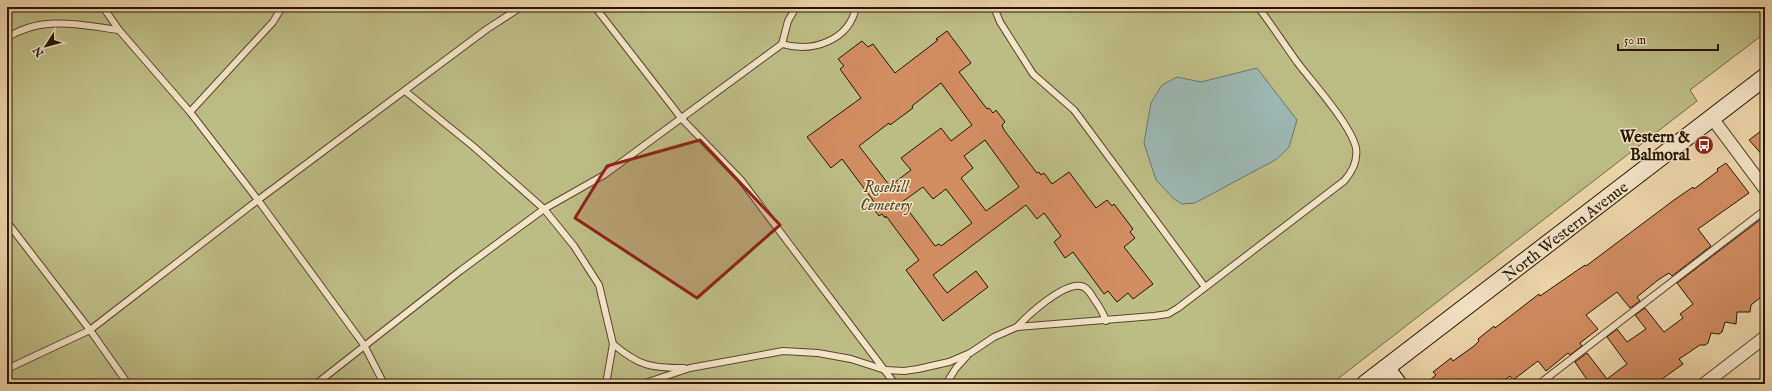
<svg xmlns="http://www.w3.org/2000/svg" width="1772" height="391" font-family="'IM FELL English',serif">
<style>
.green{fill:#bdbd86;stroke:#726a43}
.water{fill:#9cb7b3;stroke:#6d776b}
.building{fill:#d38d63;stroke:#271600;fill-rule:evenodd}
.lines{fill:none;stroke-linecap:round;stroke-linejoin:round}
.lane-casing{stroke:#59462b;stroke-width:8}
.street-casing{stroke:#59462b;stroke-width:14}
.secondary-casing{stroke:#271600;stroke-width:19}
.lane{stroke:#f4e5c9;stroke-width:6}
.street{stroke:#f4e5c9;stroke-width:12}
.secondary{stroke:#f4e5c9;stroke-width:17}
.marked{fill:#8f2418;fill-opacity:0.2;stroke:#8f2418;stroke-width:3;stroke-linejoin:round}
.labels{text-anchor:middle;stroke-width:3;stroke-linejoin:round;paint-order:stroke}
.poi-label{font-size:16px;font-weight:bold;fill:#271600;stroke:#f4e5c9;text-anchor:end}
.park-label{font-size:16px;font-style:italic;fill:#544828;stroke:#f4e5c9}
.street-label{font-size:16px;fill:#271600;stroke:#f4e5c9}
</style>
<rect width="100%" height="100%" fill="#eed7ac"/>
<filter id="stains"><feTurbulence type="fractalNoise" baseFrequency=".005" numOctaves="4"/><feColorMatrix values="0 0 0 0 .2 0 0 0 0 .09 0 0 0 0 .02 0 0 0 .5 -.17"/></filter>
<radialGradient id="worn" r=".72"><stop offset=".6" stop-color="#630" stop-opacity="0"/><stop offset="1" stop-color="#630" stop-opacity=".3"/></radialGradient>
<!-- green -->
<path class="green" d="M 7,7 L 1765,7 L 1765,33 L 1690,90 L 1697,101 L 1331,384 L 7,384 Z"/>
<!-- water -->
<path class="water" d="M 1257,68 L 1297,120 L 1289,147 L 1277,159 L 1195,203 L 1182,204 L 1174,199 L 1156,180 L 1144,143 L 1151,103 L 1162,85 L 1177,77 L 1201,82 Z"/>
<!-- building -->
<g class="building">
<path d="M 947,31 L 971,63 L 959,72 L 987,109 L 989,108 L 993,113 L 996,110 L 1005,122 L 1002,125 L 1004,130 L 1037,173 L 1039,172 L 1041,175 L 1044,173 L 1052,184 L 1069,172 L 1096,208 L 1107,200 L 1112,206 L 1114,204 L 1133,229 L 1130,232 L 1135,238 L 1124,247 L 1153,284 L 1133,299 L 1128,293 L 1117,302 L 1108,291 L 1104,294 L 1073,252 L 1065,258 L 1054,242 L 1061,236 L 1044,213 L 1037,219 L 1026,205 L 933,275 L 947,293 L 976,271 L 988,287 L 943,321 L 906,270 L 919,260 L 886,216 L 885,218 L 882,214 L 879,216 L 871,205 L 874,203 L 872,199 L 842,159 L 831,168 L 807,137 L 861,98 L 840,69 L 844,66 L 838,59 L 862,41 L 868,47 L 873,44 L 895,73 L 938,40 L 936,39 ZM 941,83 L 972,125 L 951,141 L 941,128 L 901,158 L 911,170 L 890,186 L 859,146 L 889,123 L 890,125 L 913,108 L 912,106 ZM 985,140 L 1019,187 L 986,211 L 961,178 L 973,168 L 964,156 ZM 923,187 L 933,199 L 946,189 L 972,223 L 941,246 L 939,244 L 935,246 L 902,202 Z"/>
<path d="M 1761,131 L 1765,137 L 1765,158 L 1749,140 Z"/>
<path d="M 1726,163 L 1749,193 L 1698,229 L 1711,246 L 1672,276 L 1669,273 L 1658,280 L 1637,297 L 1640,301 L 1630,308 L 1617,292 L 1586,315 L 1598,329 L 1580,343 L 1582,346 L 1570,355 L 1568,353 L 1546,371 L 1538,361 L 1513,380 L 1510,376 L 1499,384 L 1425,384 L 1436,375 L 1433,372 L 1451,358 L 1453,361 L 1474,346 L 1479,341 L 1478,339 L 1494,326 L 1495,328 L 1539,294 L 1540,296 L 1585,265 L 1586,266 L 1674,200 L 1693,187 L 1694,189 L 1718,171 L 1717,169 Z"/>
<path d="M 1765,216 L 1765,294 L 1751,305 L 1750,312 L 1737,312 L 1736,324 L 1725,322 L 1722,332 L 1719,334 L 1711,333 L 1708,343 L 1705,345 L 1700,345 L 1679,359 L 1683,364 L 1655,384 L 1590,384 L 1575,362 L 1587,353 L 1607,379 L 1627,364 L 1607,337 L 1617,329 L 1627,342 L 1646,329 L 1635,315 L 1645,308 L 1664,332 L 1683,318 L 1680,314 L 1693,304 L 1677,283 Z"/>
</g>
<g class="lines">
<defs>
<g id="lane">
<path d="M 103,7 L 119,30 L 190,112 L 258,200 L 364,345 L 384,384"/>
<path d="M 595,7 L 682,119 L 741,180 L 895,384"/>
<path d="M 994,7 L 1000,22 L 1033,74 L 1074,110 L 1205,287"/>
<path d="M 7,38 C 41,15 81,25 119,30"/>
<path d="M 782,44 L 788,21 L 796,7"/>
<path d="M 405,91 L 474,147 L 544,209 L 574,246 L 599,285 L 613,344 L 606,384"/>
<path d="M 190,112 L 273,22 L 282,7"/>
<path d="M 7,222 L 90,330 L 128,384"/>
<path d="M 1017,327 C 1028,315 1064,282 1081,286 C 1087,287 1091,294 1094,299 C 1099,306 1103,312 1106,321"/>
<path d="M 613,344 C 639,366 651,368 684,368"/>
<path d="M 7,369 L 90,330 L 258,200 L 487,29 L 521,7"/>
<path d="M 316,384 L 460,271 L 544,209 L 604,175 L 782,44 C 812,53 849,41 856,7"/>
<path d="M 642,384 L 690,368 L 783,351 L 818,353 L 851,359 L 885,370 L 904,371 L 918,369 L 949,362 L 970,353 L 994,337 L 1017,327 L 1154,316 L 1168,314 L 1178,308 L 1344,181 C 1352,172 1358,161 1356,148 C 1351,125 1313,83 1297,62 C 1284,44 1272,25 1258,7"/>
<path d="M 946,384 L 956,368 L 967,356"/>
<path d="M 1539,384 L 1765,210"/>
</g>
<g id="street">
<path d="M 1712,118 L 1765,189"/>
<path d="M 1704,384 L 1765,337"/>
</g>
<g id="secondary">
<path d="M 1386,368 L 1398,384"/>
<path id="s1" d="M 1365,384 L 1765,77"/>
</g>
</defs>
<!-- lane casing -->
<use href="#lane" class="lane-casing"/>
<!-- street casing -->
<use href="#street" class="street-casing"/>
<!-- secondary casing -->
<use href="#secondary" class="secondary-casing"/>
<!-- lane -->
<use href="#lane" class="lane"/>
<!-- street -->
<use href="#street" class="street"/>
<!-- secondary -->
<use href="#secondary" class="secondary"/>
</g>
<!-- marked area -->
<path class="marked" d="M 700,140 L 780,225 L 697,298 L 575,218 L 607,166 Z"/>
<!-- icons -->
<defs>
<symbol id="bus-disc" viewBox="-11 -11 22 22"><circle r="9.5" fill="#8f2418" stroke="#f4e5c9"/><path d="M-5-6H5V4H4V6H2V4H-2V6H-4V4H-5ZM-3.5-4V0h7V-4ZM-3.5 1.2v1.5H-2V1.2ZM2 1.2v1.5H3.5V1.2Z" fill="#fff"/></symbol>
</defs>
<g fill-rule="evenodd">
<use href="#bus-disc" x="1693" y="134" width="22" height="22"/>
</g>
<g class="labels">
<!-- poi labels -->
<g class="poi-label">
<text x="1690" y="142">Western &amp;<tspan x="1690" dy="18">Balmoral</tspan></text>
</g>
<!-- park labels -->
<g class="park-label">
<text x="886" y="192">Rosehill<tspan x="886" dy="18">Cemetery</tspan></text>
</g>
<!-- street labels -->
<g class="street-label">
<text dy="6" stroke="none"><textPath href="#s1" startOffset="252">North Western Avenue</textPath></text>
</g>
</g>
<!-- margin -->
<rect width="1772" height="391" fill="none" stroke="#eed7ac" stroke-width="24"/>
<rect x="8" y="8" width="1756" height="375" fill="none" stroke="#271600" stroke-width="2"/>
<rect x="12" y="12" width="1748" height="367" fill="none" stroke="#271600"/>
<!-- north arrow -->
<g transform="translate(46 46) rotate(234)" stroke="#f4e5c9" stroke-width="3" paint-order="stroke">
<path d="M0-3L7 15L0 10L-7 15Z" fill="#271600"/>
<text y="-6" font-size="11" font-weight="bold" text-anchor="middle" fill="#271600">N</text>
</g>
<!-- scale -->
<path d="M1618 44v6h100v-6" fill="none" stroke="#271600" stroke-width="2"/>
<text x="1624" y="44" font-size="12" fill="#271600" stroke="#f4e5c9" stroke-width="3" paint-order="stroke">50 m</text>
<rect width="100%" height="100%" filter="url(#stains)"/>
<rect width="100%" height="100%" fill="url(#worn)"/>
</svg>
